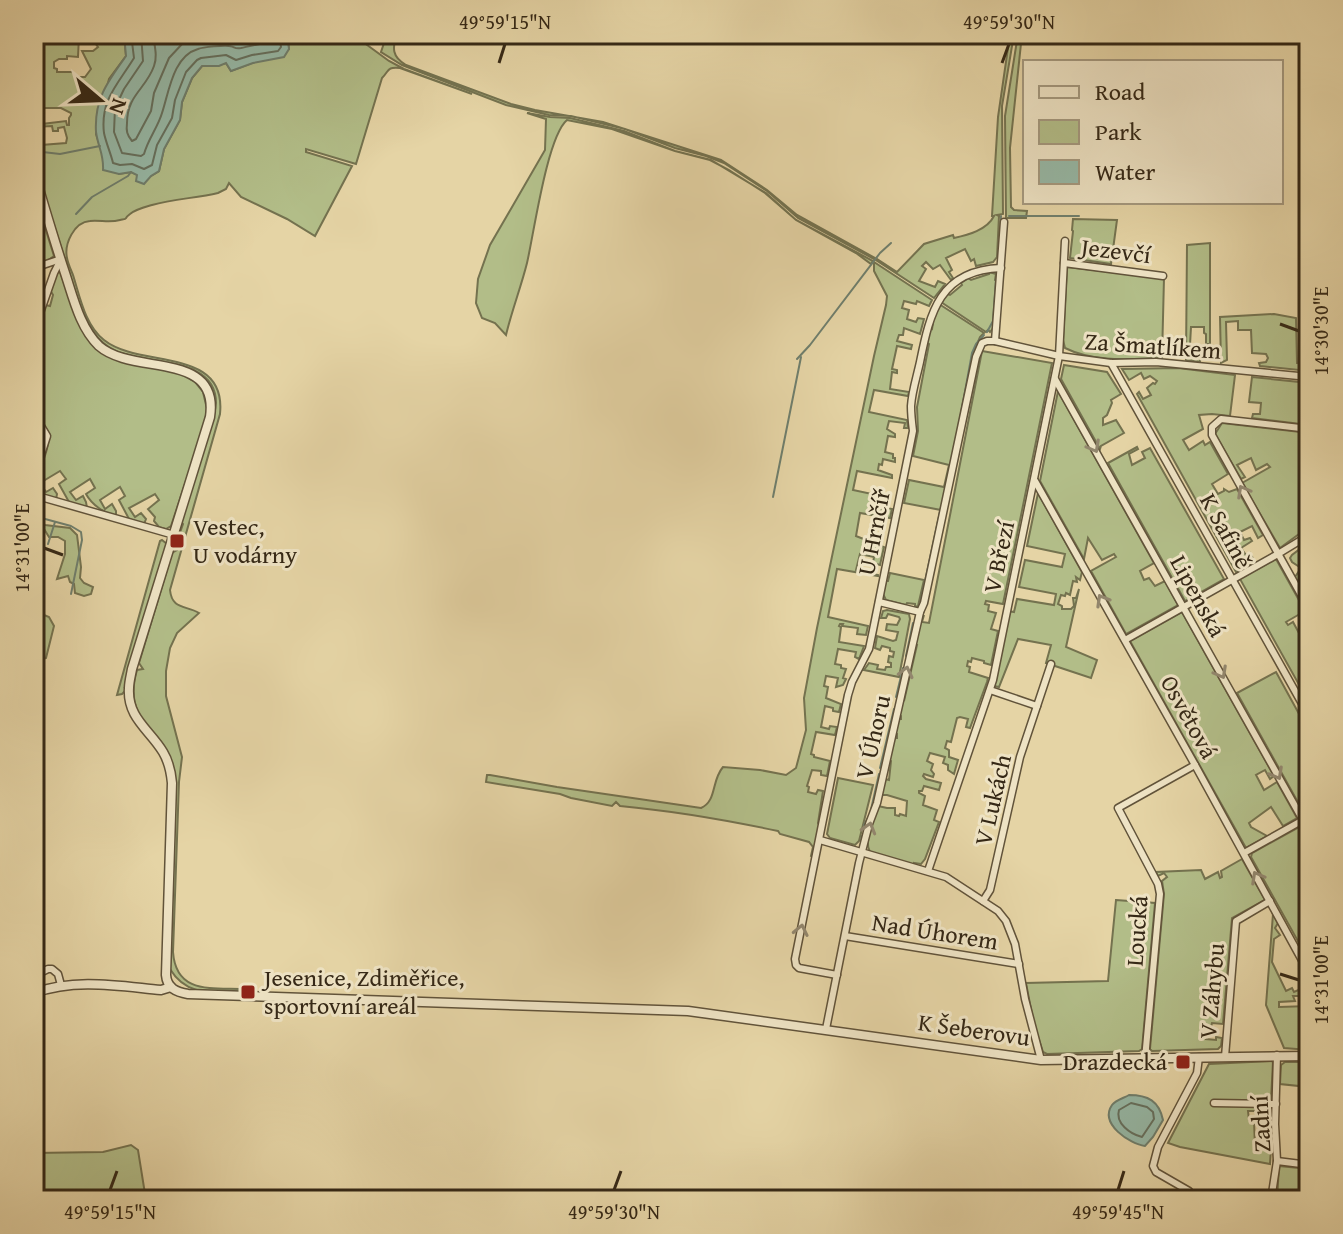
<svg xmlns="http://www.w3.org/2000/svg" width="1343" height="1234" font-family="'Gentium Book Plus',serif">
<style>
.green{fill:#b2bd88;stroke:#74724f;stroke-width:2}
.water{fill:#96b8a6;stroke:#6f7e6c;stroke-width:2}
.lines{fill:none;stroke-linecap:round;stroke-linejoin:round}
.shore{stroke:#66705e;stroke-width:2}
.stream{stroke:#6f7e6c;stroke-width:2}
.minor-casing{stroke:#61533a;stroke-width:9}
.tertiary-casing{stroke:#61533a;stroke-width:11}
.minor{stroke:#eee3c4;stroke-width:6}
.tertiary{stroke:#eee3c4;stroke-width:8}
.oneway{stroke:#92866d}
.ticks{fill:none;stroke:#352816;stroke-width:3}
.poi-dot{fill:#8f2418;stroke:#eee3c4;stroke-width:3}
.labels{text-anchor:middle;stroke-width:6;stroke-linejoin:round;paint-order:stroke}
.street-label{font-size:24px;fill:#352816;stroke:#eee3c4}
.poi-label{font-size:24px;fill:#352816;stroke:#eee3c4;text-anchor:start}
.neatline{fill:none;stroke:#352816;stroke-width:3}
.ticks-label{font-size:20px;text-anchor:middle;fill:#352816}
</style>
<rect width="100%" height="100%" fill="#e5d4a5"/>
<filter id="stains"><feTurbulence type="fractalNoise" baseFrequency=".0025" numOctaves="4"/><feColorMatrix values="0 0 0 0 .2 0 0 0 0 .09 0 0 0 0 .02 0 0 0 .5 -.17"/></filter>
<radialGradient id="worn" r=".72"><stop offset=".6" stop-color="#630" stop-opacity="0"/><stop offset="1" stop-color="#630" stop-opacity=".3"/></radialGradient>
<!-- green -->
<g class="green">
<path d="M 51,34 L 60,36 L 60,39 L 65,39 L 66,36 L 79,36 L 78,57 L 67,56 L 67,59 L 59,59 L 54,62 L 54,68 L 57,69 L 57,72 L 72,72 L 77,77 L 85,77 L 91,69 L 82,51 L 93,51 L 98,47 L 95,43 L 97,41 L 96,34 L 124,34 L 126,56 L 109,79 L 96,134 L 104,158 L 119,174 L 131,172 L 138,175 L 151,176 L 159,171 L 164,149 L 180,120 L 182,102 L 192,78 L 202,66 L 215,66 L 226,63 L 231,71 L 289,49 L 287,34 L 352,34 L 389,61 L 404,69 L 472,94 L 400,68 C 386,67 390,70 382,78 L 356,164 L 306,149 L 306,152 L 352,166 L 315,236 L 287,219 L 241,197 L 229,183 L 226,189 L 218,193 C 197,198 173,199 152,205 C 145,207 136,209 130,214 C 122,220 130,218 120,220 C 110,223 101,220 90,221 C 74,222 64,244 67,258 C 68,264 71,270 73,275 C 80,297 85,325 104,340 C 140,369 227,346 220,414 L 170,590 C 172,610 186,605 199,613 L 177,633 L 170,648 L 166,671 L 166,696 L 182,757 L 179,782 L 173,952 C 176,993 209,988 241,989 L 241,993 C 213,992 187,997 170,969 L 174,773 C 165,729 121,724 137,670 L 143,669 L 139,663 L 172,553 L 177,550 L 176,544 L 183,524 L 181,522 C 189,497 197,471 205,445 C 209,431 215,417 216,403 C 216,354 143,366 114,350 C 96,341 88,325 80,307 L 34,162 L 34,143 L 36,147 L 41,145 L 66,143 L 67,138 L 64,127 L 58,128 L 58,131 L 53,131 L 52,126 L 34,127 L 34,125 L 66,121 L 67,125 L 69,125 L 69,118 L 71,115 L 71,113 L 61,108 L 34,108 L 34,40 L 42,40 Z"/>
<path d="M 387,34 L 397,34 C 392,48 392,57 406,65 L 511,104 L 535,110 L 603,122 L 721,160 L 767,190 L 797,215 L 875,258 L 874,259 L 798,218 L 767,191 L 724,163 L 706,156 L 675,148 L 625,129 L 571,116 L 549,115 L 506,105 L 402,65 L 381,52 Z"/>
<path d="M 1010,34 L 1014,34 L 1002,106 L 1003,214 L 997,215 L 999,216 L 997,257 L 993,262 L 976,266 L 974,259 L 971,261 L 965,249 L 946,258 L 952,270 L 949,272 L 953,278 L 951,280 L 940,265 L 933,269 L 926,262 L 922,266 L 926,269 L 919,281 L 935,287 L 938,281 L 945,284 L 934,298 L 876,260 L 877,259 L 897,272 L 924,244 L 953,235 L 954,238 C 968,235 987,230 994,216 L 992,216 L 998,117 Z"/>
<path d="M 1018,34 L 1022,34 L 1010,148 L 1011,207 L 1014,210 L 1027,211 L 1026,218 L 1006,218 L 1005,116 Z"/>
<path d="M 527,113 L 550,117 L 570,118 L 624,131 L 675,151 L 711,160 L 766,193 L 796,220 L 873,261 L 871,264 L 856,253 L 796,220 L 765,193 L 729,170 L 710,160 L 675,151 L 612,129 L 567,120 C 547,137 534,233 527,263 C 521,287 512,310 506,335 L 495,323 L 482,318 L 476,303 L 478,279 L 490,245 L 545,150 L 546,119 Z"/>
<path d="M 34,192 L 54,256 L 47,261 L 34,264 Z"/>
<path d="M 1073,219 L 1117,220 L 1111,264 L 1070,258 L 1073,231 L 1072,230 Z"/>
<path d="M 1210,243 L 1210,344 L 1206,344 L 1206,334 L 1204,333 L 1204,327 L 1191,327 L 1190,345 L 1201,346 L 1200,362 L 1186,360 L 1187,245 Z"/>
<path d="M 874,262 L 932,300 L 929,306 L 917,301 L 916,304 L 904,301 L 902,308 L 909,310 L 907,319 L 916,322 L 918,318 L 924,319 L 920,334 L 904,328 L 903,335 L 899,335 L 897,341 L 912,345 L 911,349 L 897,346 L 892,369 L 897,370 L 897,373 L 892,372 L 890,389 L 909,392 L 908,396 L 874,390 L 869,412 L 907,420 L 908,428 L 904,428 L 905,423 L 889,421 L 887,429 L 895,434 L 895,437 L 888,436 L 885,452 L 893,454 L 893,458 L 895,458 L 895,462 L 883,459 L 882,465 L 879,464 L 878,470 L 892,475 L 892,478 L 857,471 L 853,490 L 872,494 L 869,510 L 880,512 L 881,507 L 892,509 L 890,518 L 860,513 L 856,536 L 884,547 L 880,565 L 873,563 L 874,557 L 860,554 L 856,570 L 878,575 L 878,576 L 837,569 L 828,617 L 868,626 L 866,635 L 857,634 L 858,628 L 842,626 L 843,624 L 840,624 L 839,626 L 841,627 L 839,642 L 864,646 L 859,659 L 855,657 L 856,652 L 838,649 L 835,664 L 841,665 L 841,668 L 846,669 L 843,678 L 846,679 L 843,685 L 836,687 L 838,678 L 826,676 L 824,686 L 828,687 L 826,698 L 841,704 L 839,712 L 833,711 L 833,708 L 825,706 L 821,727 L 829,729 L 830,726 L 837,727 L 835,735 L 816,732 L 811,754 L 814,755 L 814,757 L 830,761 L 827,776 L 821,775 L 821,771 L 812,770 L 807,786 L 809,787 L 808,792 L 816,794 L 818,790 L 823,791 L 818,823 L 820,826 L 813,857 L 811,856 L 813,847 L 809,842 L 780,834 L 778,831 C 726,820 674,811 620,806 L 616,802 L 612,806 L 571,798 L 560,794 L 486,782 L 487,775 L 490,775 L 557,787 L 701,808 C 717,801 711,781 723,767 L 760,770 L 786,775 L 796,768 L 806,730 L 804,698 L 817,628 L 874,356 L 886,305 L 887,296 L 874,271 Z"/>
<path d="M 1067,267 L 1164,278 L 1162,358 C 1131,359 1095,363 1065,348 L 1063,340 Z"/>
<path d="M 57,269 L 59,269 L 77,319 L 98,348 L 177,372 L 195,382 L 203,392 L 207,409 L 204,427 L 171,526 L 166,529 L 159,527 L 154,521 L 155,517 L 148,509 L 159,500 L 155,494 L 129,508 L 135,517 L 141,513 L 146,519 L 144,524 L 129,519 L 119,500 L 125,496 L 120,487 L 100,500 L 105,509 L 112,504 L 116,511 L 116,516 C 104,513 92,505 86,494 L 95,488 L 90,479 L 70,492 L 76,500 L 83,496 L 86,502 L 87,508 L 69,502 L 59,484 L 66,479 L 60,471 L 40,483 L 46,492 L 53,488 L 57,494 L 56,500 L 35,492 L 34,485 C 38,473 52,444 48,432 C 46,426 39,421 34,417 L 34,333 L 45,305 L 50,306 L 53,295 L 50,290 Z"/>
<path d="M 989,272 L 996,274 L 995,280 L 997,281 L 994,327 L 990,332 L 988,330 L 986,332 L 941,302 L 947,294 L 950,295 L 962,285 L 961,283 L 968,278 L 971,280 L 989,274 Z"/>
<path d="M 939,304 L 984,333 L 980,337 L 974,351 L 941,510 L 904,503 L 909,480 L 944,487 L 949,465 L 913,456 L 918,431 L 917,407 L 929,344 L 927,343 L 930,328 L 932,329 L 933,323 L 931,322 Z"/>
<path d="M 1274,314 L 1296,318 L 1297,363 L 1309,363 L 1309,371 L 1260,366 L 1259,363 L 1266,362 L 1268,358 L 1266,354 L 1252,353 L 1251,330 L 1238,330 L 1238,321 L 1226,322 L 1227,360 L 1221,363 L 1220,317 Z"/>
<path d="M 982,351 L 1052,363 L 1003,604 L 986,601 L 985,604 L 989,605 L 988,611 L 996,613 L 991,629 L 998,631 L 991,665 L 984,663 L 984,661 L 972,658 L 971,662 L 968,661 L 967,666 L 970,667 L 969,672 L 988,678 L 987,682 L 970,728 L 966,727 L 968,719 L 960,717 L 957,718 L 951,742 L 947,741 L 945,748 L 949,750 L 949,757 L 958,760 L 954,774 L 948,770 L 948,765 L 943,763 L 945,757 L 930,753 L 927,761 L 933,764 L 931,770 L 934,774 L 933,777 L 924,774 L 923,776 L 926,779 L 941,783 L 939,790 L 924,786 L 922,791 L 919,791 L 919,793 L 925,796 L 923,805 L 937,810 L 934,820 L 939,822 L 925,859 L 921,864 L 914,863 L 914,865 L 870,852 C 863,838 873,820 878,806 L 887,808 L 895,808 L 895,815 L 899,816 L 900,814 L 906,816 L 907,801 L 887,795 L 881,795 L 885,779 L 889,780 L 891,761 L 889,760 L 894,738 L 897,738 L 897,734 L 894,733 L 899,719 L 901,719 L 901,716 L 899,715 L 904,696 L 904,701 L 917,645 L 914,644 L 920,620 L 924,615 L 922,622 L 929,623 Z"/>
<path d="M 1064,365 L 1107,372 L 1121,394 L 1111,400 L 1112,403 L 1107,415 L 1103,418 L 1103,425 L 1116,420 L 1124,433 L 1101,446 L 1100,449 L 1061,379 Z"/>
<path d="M 1178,368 L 1235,375 L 1230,416 L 1212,414 L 1199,415 L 1203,429 L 1183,440 L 1189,450 L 1203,441 L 1205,445 L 1210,442 L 1228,474 L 1212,484 L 1218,494 L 1224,491 L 1224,489 L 1229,492 L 1237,489 L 1263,535 L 1258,538 L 1252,526 L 1240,532 L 1244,540 L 1250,538 L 1252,541 L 1241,548 L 1246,555 L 1250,553 L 1255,562 L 1236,572 L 1137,394 L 1139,392 L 1143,399 L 1151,395 L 1147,388 L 1153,383 L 1155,384 L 1157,381 L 1150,376 L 1144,379 L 1141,373 L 1129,380 L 1122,369 Z"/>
<path d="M 1252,377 L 1309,383 L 1309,425 L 1252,418 L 1253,414 L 1260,414 L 1261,403 L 1249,402 Z"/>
<path d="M 1058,391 L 1154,563 L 1140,571 L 1144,580 L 1149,578 L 1155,586 L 1165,581 L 1178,605 L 1126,634 L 1091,571 L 1116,557 L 1114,554 L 1102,560 L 1088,538 L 1084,559 L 1040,481 Z"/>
<path d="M 1222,423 L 1309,433 L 1309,525 L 1299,534 L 1280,548 L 1242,483 L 1270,467 L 1267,464 L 1256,470 L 1251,458 L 1237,465 L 1245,477 L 1241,479 L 1215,434 Z"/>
<path d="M 1137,447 L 1138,449 L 1129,454 L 1132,465 L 1145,458 L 1142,452 L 1150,448 L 1224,579 L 1185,601 L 1108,463 Z"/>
<path d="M 1038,493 L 1082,572 L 1080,580 L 1076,577 L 1077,582 L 1073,581 L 1070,595 L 1066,593 L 1065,596 L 1061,595 L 1058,604 L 1062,606 L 1062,609 L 1071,609 L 1074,606 L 1073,598 L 1076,598 L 1079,589 L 1066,647 L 1097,660 L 1091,678 L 1046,663 L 1051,645 L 1018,639 L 999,687 L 994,686 L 1008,611 L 1014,612 L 1017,599 L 1054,605 L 1056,594 L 1019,587 L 1025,560 L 1062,567 L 1065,554 L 1027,546 Z"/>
<path d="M 34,516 L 45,525 L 70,528 L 77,535 L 81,567 L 80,578 L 84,583 L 93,587 L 91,594 L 84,596 L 75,593 L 74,584 L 70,582 L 68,576 L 57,579 L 65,554 L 65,541 L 58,537 L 49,537 L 44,529 L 34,524 Z"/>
<path d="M 162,540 L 167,544 L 125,691 L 122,694 L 117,695 L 160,541 Z"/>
<path d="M 1309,542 L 1309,601 L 1295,577 L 1301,568 L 1292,562 L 1290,558 L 1292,555 Z"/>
<path d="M 1276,559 L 1305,611 L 1286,622 L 1288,625 L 1293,622 L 1300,635 L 1309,631 L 1309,698 L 1307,699 L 1240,579 Z"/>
<path d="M 890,573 L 924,580 L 918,606 L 915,607 L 915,604 L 907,603 L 906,605 L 886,600 L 883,594 L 886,581 L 888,581 Z"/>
<path d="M 887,610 L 909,614 L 910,619 L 899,677 L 864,670 L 869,663 L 878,665 L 877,669 L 885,670 L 886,667 L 891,667 L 891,663 L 888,662 L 889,656 L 893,657 L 894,652 L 890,651 L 890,648 L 882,646 L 880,650 L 875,648 L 877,636 L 893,641 L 896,640 L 898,632 L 886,630 L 887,624 L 897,625 L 900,619 L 899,617 L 888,614 L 886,618 L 881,618 L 883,611 Z"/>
<path d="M 1182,612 L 1274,776 L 1270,779 L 1265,770 L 1256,775 L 1264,790 L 1277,782 L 1297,818 L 1283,826 L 1271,807 L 1249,823 L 1251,827 L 1267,836 L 1246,848 L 1130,641 Z"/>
<path d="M 44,615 L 49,617 L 54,626 L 46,658 L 37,661 C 34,650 38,645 41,635 C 43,628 42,622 44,615 Z"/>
<path d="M 1276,672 L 1309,732 L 1309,822 L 1237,693 Z"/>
<path d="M 838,778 L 873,785 L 859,841 L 855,845 L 830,838 L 827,834 Z"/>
<path d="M 1299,827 L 1303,828 L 1309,839 L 1309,961 L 1251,857 L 1252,853 Z"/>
<path d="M 1242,859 L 1265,900 L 1232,918 L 1223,1024 L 1212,1023 L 1211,1027 L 1207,1030 L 1206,1039 L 1216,1040 L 1216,1037 L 1222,1038 L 1221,1046 L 1218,1049 L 1152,1051 L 1150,1049 L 1164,894 L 1162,881 L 1167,877 L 1164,873 L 1158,876 L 1156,872 L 1201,870 L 1205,879 L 1218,872 L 1220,878 L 1222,877 L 1221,871 Z"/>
<path d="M 1116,900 L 1155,903 L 1142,1049 L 1139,1051 L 1047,1054 L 1043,1052 L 1034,1025 L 1026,983 L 1108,981 Z"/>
<path d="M 1273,914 L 1278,923 L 1275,928 L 1280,935 L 1274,939 L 1272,962 L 1286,991 L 1292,988 L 1294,992 L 1303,988 L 1307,996 L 1293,996 L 1295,1001 L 1279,1002 L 1279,1007 L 1309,1006 L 1306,1044 L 1309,1044 L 1309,1050 L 1284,1048 L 1266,1005 Z"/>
<path d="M 1273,1061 L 1270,1120 L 1259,1120 L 1259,1111 L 1248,1111 L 1249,1120 L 1254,1120 L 1255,1147 L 1271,1148 L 1270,1164 L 1180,1147 L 1168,1143 L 1209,1064 Z"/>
<path d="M 1285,1062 L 1309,1062 L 1309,1146 L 1306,1144 L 1307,1141 L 1304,1141 L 1305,1128 L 1299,1127 L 1303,1094 L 1307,1095 L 1308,1087 L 1280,1084 L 1281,1065 Z"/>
<path d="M 131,1145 L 138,1150 L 146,1200 L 34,1200 L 34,1153 L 103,1152 Z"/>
<path d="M 1279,1166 L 1309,1169 L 1309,1200 L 1277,1200 Z"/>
</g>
<!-- water -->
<g class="water">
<path d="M 124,34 L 287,34 L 289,49 L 284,57 L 253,63 L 231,71 L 226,63 L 219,66 L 202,66 L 192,78 L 182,102 L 180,120 L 164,149 L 159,171 L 151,176 L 144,184 L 136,181 L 137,175 L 131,172 L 119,174 L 103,170 C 104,154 98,147 96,132 C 94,99 108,81 126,56 Z"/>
<path d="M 1129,1095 C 1148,1095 1159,1101 1163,1120 L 1153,1137 L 1145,1146 C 1130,1144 1099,1124 1112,1105 C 1116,1100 1124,1098 1129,1095 Z"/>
</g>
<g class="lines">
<!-- shore -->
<g class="shore">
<path d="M 131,34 L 134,58 C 118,84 100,100 104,133 C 106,143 111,154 113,163 L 120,165 L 132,164 L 144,169 L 152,165 L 157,145 L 172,118 L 175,100 L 186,72 L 197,60 L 201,58 L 226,55 L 236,60 L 252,55 L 278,51 L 281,47 L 279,34"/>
<path d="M 141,34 L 143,61 L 124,89 L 115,108 L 114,132 L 122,153 L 141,156 L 144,154 C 148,139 158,127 162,113 C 169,92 173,56 198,49 C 203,47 225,45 229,46 C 237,47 233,49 241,48 C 250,46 258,44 266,43 L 269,40 L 269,34"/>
<path d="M 153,34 C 154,45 158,55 154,66 C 146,89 127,95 127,123 C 126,131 127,135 132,141 L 136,139 L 151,111 L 154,93 L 169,58 L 183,43 L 191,38 L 220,34"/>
<path d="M 1131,1103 L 1147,1107 L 1153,1112 L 1154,1119 L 1142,1137 C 1130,1134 1115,1123 1119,1110 Z"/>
</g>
<!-- stream -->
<g class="stream">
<path d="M 34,151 L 60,154 L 100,146"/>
<path d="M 76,214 L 92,197 L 128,176 L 131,172"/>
<path d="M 1009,216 L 1079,216"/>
<path d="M 999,255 L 1001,216"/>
<path d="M 987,332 L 993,321 L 996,279"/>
<path d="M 797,359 L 810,345 L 880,253 L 891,243"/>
<path d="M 960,419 L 972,353 L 976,344 L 984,335"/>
<path d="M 773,497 L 801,357"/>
<path d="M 34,516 L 71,526 L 81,532 L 82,540 L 71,594"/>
<path d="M 48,544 L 55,522"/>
<path d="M 921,600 L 941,507"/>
<path d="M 906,656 L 913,623"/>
<path d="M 896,697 L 903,668"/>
<path d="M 880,768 L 894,709"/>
<path d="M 864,825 L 870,814 L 879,774"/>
<path d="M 861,841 L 862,836"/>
</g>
<defs>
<g id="minor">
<path d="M 1064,263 L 1163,276"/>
<path d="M 34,268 L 61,259"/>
<path d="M 34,330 L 54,273 L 61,259"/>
<path d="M 995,341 L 1004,222"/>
<path d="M 1111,363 L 1309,716"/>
<path d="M 1055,379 L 1309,831"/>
<path d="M 34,419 L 41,426 L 47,436 L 34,476"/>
<path d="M 1309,429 L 1221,419 L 1212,427 L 1212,435 L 1309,609"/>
<path d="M 1035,481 L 1195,765 L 1309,973"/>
<path d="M 34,495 L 174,535"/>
<path d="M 879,602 L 920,612"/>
<path d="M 1125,640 L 1278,554 L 1301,540 L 1309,533"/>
<path d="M 990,690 L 1037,706"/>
<path d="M 820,840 L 946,877 L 998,911 L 1006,921 L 1015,944 L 1025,999 L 1041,1060"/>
<path d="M 1244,853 L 1303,820"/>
<path d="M 928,871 L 993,680 L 1059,356 L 1065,241"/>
<path d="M 983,901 L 990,890 L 1020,757 L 1051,664"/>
<path d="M 845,936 L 1019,964"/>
<path d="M 837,975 L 799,968 L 796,965 L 795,959 L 848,695 L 852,682 L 869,649 L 873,630 L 913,431 C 912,423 911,414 911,406 C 912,391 917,376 920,362 C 930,312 940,270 1001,268"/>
<path d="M 34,976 L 48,969 L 52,969 L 58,974 L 61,985"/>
<path d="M 826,1029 L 859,863 L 869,824 L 877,803 L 920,612 L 924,603 L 976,357 L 982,343 L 987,341 L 995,341 L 1059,356 L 1111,363 L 1156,362 L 1309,377"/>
<path d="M 1225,1057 L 1236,921 L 1270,901"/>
<path d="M 1145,1059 L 1160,894 L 1158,884 L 1118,808 L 1195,765"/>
<path d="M 1214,1103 L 1276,1104"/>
<path d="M 1277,1161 L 1309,1165"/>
<path d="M 1190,1197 L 1189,1191 L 1156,1172 L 1153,1166 L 1158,1147 L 1197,1073 L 1199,1057"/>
<path d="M 1271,1200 L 1277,1161 L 1275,1124 L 1277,1055"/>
</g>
<g id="tertiary">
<path d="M 34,172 C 44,206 54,240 65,273 C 73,297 80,328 99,346 C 133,376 220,350 210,417 L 132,669 C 131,675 129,682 129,688 C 127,718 150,730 163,752 C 169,762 171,772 172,783 L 166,975 C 167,988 176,992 188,994 L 688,1011 L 1041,1060 L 1309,1056"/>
<path d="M 34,993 C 76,978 118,986 161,990 L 171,987"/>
</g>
</defs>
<!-- minor casing -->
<use href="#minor" class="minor-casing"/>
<!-- tertiary casing -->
<use href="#tertiary" class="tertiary-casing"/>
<!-- minor -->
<use href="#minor" class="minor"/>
<!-- tertiary -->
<use href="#tertiary" class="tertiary"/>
</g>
<!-- one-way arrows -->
<defs><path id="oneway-chevron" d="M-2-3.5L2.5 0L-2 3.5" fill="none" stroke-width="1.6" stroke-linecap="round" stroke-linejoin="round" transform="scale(2)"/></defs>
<g class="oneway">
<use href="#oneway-chevron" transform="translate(1094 447) rotate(61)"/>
<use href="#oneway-chevron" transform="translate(1243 491) rotate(-119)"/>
<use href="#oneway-chevron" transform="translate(1102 600) rotate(-120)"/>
<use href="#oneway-chevron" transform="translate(906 672) rotate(-77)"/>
<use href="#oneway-chevron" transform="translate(1221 673) rotate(61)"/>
<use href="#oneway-chevron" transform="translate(1277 774) rotate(61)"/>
<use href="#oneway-chevron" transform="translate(869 828) rotate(-74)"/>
<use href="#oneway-chevron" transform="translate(1257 877) rotate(-119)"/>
<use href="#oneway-chevron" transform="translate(801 930) rotate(-78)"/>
</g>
<!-- ticks -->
<path class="ticks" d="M 499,63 L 505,44M 1002,63 L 1009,44M 1280,324 L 1299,331M 44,548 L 63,555M 1280,974 L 1299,980M 110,1190 L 117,1171M 614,1190 L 621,1171M 1118,1190 L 1124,1171"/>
<!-- markers -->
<g class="poi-dot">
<rect x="169" y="533" width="16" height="16" rx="4"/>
<rect x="240" y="984" width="16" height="16" rx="4"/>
<rect x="1175" y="1054" width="16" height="16" rx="4"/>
</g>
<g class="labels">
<!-- street labels -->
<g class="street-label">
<text transform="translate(1116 251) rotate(7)" y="8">Jezevčí</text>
<text transform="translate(1153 346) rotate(4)" y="8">Za Šmatlíkem</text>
<text transform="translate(1226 531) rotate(61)" y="8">K Safině</text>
<text transform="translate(874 532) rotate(-79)" y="8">U Hrnčíř</text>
<text transform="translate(999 557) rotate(-78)" y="8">V Březí</text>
<text transform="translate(1198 596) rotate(61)" y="8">Lipenská</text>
<text transform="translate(1189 717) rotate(61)" y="8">Osvětová</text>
<text transform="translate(873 737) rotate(-77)" y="8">V Úhoru</text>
<text transform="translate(993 800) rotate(-77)" y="8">V Lukách</text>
<text transform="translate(1137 931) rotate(-86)" y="8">Loucká</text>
<text transform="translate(935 932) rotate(9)" y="8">Nad Úhorem</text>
<text transform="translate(1212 991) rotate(-85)" y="8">V Záhybu</text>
<text transform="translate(974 1030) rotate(8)" y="8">K Šeberovu</text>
<text transform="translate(1261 1124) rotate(-93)" y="8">Zadní</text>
</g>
<!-- poi labels -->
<g class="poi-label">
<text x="193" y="535">Vestec,<tspan x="193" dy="28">U vodárny</tspan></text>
<text x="264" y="986">Jesenice, Zdiměřice,<tspan x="264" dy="28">sportovní areál</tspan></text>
<text x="1167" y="1070" text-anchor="end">Drazdecká</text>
</g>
</g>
<!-- margin -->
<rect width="1343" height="1234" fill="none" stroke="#e5d4a5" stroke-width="88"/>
<!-- legend -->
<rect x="1023" y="60" width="260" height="144" fill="#eee3c4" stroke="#a4987e" stroke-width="2"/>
<rect x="1039" y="86" width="40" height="12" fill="#eee3c4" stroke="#a4987e" stroke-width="2"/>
<text x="1095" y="100" font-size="24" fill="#352816">Road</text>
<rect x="1039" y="120" width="40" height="24" fill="#b2bd88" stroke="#a4987e" stroke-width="2"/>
<text x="1095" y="140" font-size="24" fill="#352816">Park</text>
<rect x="1039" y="160" width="40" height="24" fill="#96b8a6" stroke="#a4987e" stroke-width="2"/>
<text x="1095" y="180" font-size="24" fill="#352816">Water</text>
<!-- north arrow -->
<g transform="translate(100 100) rotate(109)" stroke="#eee3c4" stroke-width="6" paint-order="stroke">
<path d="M0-6L14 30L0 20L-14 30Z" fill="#352816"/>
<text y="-12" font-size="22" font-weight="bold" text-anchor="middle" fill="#352816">N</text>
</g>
<rect x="44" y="44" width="1255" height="1146" class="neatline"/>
<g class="ticks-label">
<text x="505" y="29">49°59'15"N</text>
<text x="1009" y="29">49°59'30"N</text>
<text transform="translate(1321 331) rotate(-90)" y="7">14°30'30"E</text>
<text transform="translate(22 548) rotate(-90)" y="7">14°31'00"E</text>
<text transform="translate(1321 980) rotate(-90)" y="7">14°31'00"E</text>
<text x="110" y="1219">49°59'15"N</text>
<text x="614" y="1219">49°59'30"N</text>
<text x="1118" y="1219">49°59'45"N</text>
</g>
<rect width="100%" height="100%" filter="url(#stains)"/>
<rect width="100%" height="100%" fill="url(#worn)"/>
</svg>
